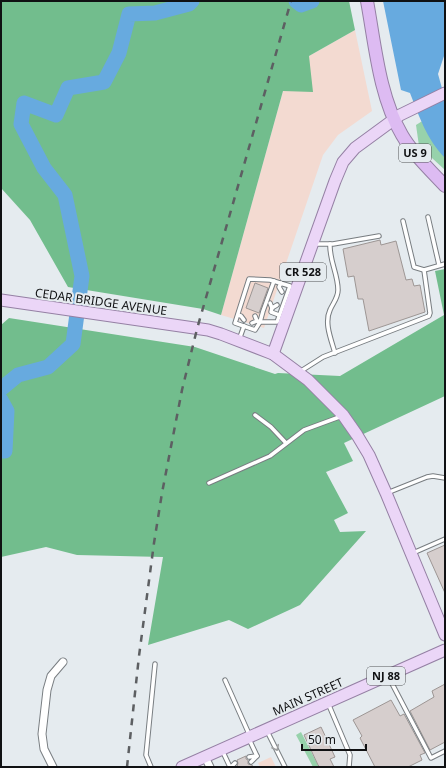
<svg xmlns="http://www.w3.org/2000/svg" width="446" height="768" font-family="'Noto Sans',sans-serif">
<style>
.industrial{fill:#f3dad1}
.green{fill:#97d2ab}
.forest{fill:#72bd8d}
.water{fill:#67aadf}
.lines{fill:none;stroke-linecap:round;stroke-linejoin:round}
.river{stroke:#67aadf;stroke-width:15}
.building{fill:#d6cecd;stroke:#9d9694}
.lane-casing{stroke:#787d81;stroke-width:5.5}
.street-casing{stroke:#787d81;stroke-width:9}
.primary-casing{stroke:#9580a4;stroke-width:13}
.highway-casing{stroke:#9580a4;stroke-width:14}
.lane{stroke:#fff;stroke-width:3.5}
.street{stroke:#fff;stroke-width:7}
.primary{stroke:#ebd6f7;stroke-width:11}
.highway{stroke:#ddbbf2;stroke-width:12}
.rail{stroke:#5d5f62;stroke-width:2.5;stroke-dasharray:7 7;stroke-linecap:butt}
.oneway{stroke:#9fa0a1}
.labels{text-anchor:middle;stroke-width:4;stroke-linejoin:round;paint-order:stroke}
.shield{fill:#e5ebef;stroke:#505255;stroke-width:1}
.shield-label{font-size:11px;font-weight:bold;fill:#101113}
.street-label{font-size:12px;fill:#101113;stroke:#e5ebef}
</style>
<rect width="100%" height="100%" fill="#e5ebef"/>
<!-- industrial -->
<g class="industrial">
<path d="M 355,30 L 372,111 L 338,135 L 323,155 L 264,328 L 221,315 L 283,91 L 309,56 Z"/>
<path d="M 271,757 L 276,767 L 260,767 L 258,763 Z"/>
</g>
<!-- green -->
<g class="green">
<path d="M 443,108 L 445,108 L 445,170 L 419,146 L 416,125 Z"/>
<path d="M 301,732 L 319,767 L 313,767 L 296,735 Z"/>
</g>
<!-- forest -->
<g class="forest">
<path d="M 1,1 L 349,1 L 355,30 L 309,56 L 313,92 L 283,91 L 221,315 L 203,309 L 68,287 L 30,220 L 1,188 Z"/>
<path d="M 445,269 L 445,396 L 344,443 L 353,461 L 326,472 L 348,513 L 334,520 L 340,532 L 366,531 L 300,605 L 248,629 L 229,620 L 148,645 L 163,557 L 77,555 L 46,547 L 1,557 L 1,325 L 9,318 L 195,347 L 275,374 L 278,373 L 340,376 L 444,315 L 435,271 Z"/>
</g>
<!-- water -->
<path class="water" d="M 383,1 L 445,1 L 445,53 L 438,74 L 445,99 L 445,158 C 426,138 420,118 410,93 L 401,90 Z"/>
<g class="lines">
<!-- river -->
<g class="river">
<path d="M 296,1 L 301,5 L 312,1"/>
<path d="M 1,389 L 18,375 L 48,367 L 73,344 L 82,276 L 65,195 L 44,168 L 21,124 L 24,103 L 56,115 L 68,88 L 104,82 L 119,53 L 129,14 L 155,13 L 189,4 L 192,1"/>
<path d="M 1,400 L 7,411 L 5,451 L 1,451"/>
</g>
</g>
<!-- building -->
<g class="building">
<path d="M 380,240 L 381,245 L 396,241 L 406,280 L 412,279 L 414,286 L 420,285 L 425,312 L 369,331 L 363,299 L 358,299 L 354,276 L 348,277 L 343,249 Z"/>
<path d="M 255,283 L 268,288 L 259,313 L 246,308 Z"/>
<path d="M 445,545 L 445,593 L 427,553 Z"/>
<path d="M 445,684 L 445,742 L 430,750 L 410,711 L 434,697 L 432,691 Z"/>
<path d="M 391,700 L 400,716 L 404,714 L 425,753 L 420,755 L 422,760 L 408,767 L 375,767 L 360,738 L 362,736 L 353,720 Z"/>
<path d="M 321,727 L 335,757 L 330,759 L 334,767 L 320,767 L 318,765 L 304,735 Z"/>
<path d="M 246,756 L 246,759 L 248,760 L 248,764 L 252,765 L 253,767 L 237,767 L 238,763 L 237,760 Z"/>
</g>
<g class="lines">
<defs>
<g id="lane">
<path d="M 428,217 L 439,265"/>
<path d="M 403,221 L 414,267 L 424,270"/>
<path d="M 315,244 L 333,244 L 379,236"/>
<path d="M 330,244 C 329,260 338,274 338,290 C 338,298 333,303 330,310 C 324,323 331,339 335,353"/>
<path d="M 249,279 L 270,280 L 290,286 L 277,322 L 260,322 L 255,330 L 235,323 Z"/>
<path d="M 281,283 L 279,287 L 282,292"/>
<path d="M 270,303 L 272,308 L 277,305"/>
<path d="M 272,308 L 271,312 L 279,315"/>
<path d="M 238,315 L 241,316 L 244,320"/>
<path d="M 257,321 L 260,322 L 263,311 L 274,281"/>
<path d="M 252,323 L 257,321 L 255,316"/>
<path d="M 239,340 L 244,326"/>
<path d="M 301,371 L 323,357 L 429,316 L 430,313 L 424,270 L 445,264"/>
<path d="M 255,415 L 271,427 L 286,443"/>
<path d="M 209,483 L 270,456 L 304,430 L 342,416"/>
<path d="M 387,493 L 427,477 L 433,476 L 445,478"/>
<path d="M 413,553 L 445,539"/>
<path d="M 388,676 L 431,758 L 445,751"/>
<path d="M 225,680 L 249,734"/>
<path d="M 328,703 L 350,755 L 349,767"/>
<path d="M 267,731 L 285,767"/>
<path d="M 249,739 L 257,756"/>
<path d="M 222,750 L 230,767"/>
<path d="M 249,757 L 257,756 L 251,762"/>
<path d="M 151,767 L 146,755 L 155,664"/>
<path d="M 231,767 L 235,763"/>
</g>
<g id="street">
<path d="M 205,757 L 210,767"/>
<path d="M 53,767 L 44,749 L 42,734 L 47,690 L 51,676 L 63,662"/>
</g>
<g id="primary">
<path d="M 1,300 L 208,330 L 221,334 L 273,354 L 308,380 L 343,415 L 357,435 L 369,455 L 386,493 L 445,635"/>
<path d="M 273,354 L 335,181 L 343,162 L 355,148 L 400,115 L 445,93"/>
<path d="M 182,767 L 445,650"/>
</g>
<path id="highway" d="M 367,1 C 375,44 379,96 402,135 C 413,154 430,170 445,186"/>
</defs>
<!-- lane casing -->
<use href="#lane" class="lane-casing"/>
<!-- street casing -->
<use href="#street" class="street-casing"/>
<!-- primary casing -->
<use href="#primary" class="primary-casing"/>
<!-- highway casing -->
<use href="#highway" class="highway-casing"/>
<!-- lane -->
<use href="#lane" class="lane"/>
<!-- street -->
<use href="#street" class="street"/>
<!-- primary -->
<use href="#primary" class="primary"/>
<!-- highway -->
<use href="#highway" class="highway"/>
<!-- rail -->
<path class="rail" d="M 127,767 L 139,656 L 154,543 L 162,493 L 182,390 L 197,329 L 291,1"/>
</g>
<!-- one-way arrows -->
<defs><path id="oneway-chevron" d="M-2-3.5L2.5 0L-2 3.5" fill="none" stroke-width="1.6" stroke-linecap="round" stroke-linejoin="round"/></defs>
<use class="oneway" href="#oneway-chevron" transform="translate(276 748) rotate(64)"/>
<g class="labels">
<!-- shield labels -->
<g class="shield">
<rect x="399" y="144" width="32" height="18" rx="3"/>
<rect x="280" y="263" width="46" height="18" rx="3"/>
<rect x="367" y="667" width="38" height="18" rx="3"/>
</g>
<g class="shield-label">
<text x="415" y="157">US 9</text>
<text x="303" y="276">CR 528</text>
<text x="386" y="680">NJ 88</text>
</g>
<!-- street labels -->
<g class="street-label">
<text transform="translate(101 302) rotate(8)" y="4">CEDAR BRIDGE AVENUE</text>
<text transform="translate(308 697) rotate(-24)" y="4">MAIN STREET</text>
</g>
</g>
<!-- border -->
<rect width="446" height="768" fill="none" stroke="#101113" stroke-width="4"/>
<!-- scale -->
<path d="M302 744v6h64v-6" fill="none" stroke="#101113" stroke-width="2"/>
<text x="308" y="744" font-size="12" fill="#101113" stroke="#e5ebef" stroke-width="3" paint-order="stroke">50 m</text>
</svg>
